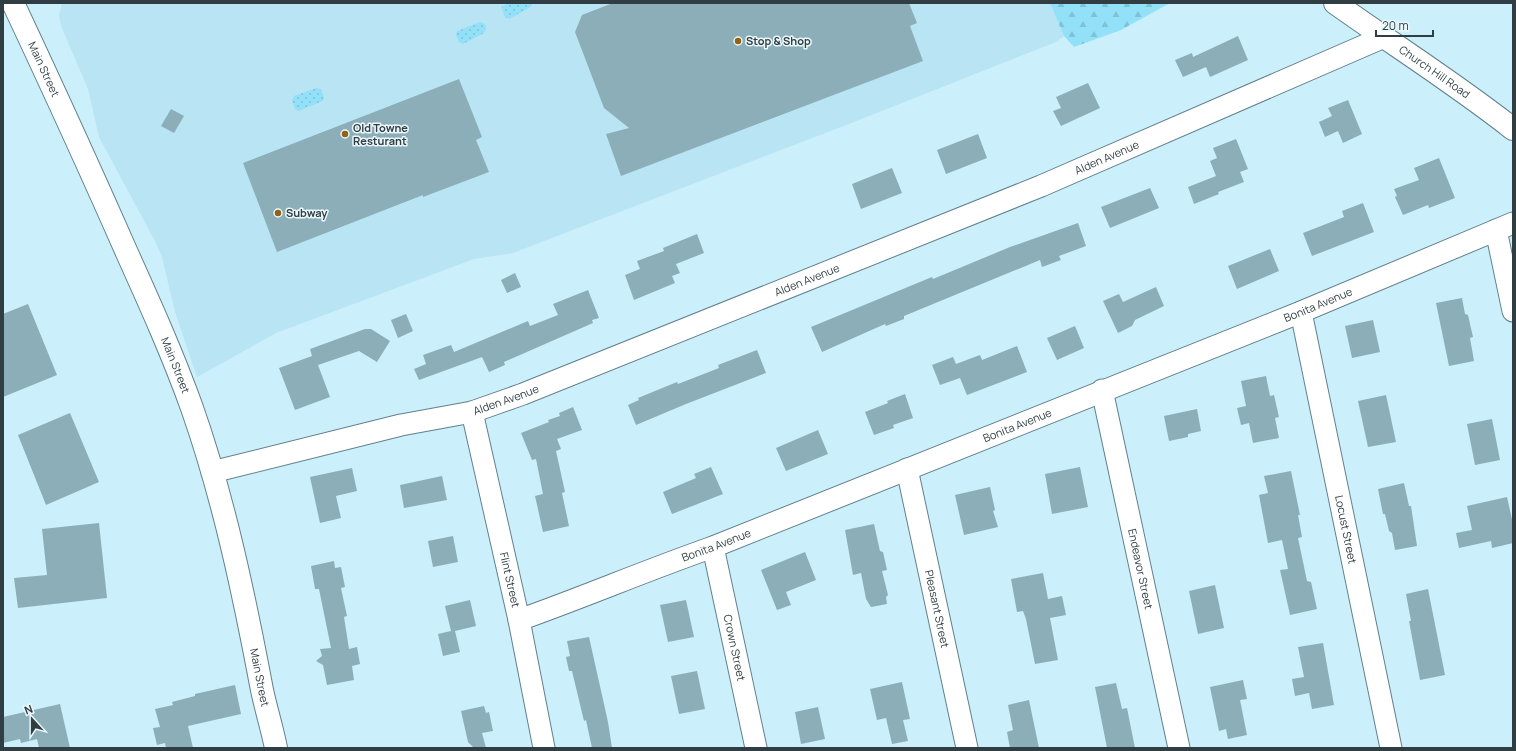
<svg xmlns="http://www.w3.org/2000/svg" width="1516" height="751" font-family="Manrope,sans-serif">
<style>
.built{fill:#b8e4f3}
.forest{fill:url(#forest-firs)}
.garden{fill:url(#garden-dots)}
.building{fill:#8caeb9}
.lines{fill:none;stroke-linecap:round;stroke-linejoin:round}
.minor-casing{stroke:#61818c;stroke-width:23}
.secondary-casing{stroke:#61818c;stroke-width:24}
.minor{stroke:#fff;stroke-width:21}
.secondary{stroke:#fff;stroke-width:22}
.poi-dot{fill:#946115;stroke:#eaf8fc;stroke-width:1.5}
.labels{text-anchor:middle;stroke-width:3;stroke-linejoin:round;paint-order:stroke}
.poi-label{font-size:11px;font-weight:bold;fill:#303e43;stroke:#eaf8fc;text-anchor:start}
.street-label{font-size:11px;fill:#303e43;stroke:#eaf8fc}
</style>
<defs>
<pattern id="forest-firs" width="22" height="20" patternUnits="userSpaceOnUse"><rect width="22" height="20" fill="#93e0f9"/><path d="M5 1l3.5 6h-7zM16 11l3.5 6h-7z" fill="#7fc1d7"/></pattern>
<pattern id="garden-dots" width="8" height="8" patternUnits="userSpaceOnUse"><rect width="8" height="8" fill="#93e0f9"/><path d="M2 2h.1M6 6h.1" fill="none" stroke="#7fc1d7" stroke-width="1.8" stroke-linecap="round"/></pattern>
</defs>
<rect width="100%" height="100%" fill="#cbeffb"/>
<!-- built -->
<path class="built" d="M 62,3 L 1050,3 L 1064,36 L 1056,42 L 854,122 L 513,253 L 474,259 L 276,333 L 197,377 L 175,312 L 162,257 L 156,243 L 99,137 L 88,89 L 61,26 L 59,15 Z"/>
<!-- forest -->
<path class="forest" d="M 1050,3 L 1170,3 L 1121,30 L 1074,47 L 1064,36 Z"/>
<!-- garden -->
<g class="garden">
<path d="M 509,3 L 532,3 L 531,7 L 509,19 L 505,17 L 501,7 Z"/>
<path d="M 480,22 L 485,24 L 486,28 L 484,33 L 463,44 L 459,42 L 456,35 L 457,31 Z"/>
<path d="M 316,88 L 321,89 L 324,98 L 323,101 L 298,111 L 295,109 L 292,101 L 294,96 Z"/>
</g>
<!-- building -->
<g class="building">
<path d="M 613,3 L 909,3 L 917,23 L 910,26 L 923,61 L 621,176 L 606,134 L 629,128 L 604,108 L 575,32 L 582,15 Z"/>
<path d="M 1238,36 L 1248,60 L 1210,77 L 1206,67 L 1183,77 L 1175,60 L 1192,53 L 1193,57 Z"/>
<path d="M 459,79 L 482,137 L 476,140 L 489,172 L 423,197 L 423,195 L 277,252 L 243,163 Z"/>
<path d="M 1088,83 L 1100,108 L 1061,126 L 1053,111 L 1061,108 L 1056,97 Z"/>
<path d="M 1348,100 L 1362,134 L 1343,143 L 1338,131 L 1325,137 L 1319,122 L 1332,116 L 1328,108 Z"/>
<path d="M 171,109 L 184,116 L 174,133 L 161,126 Z"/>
<path d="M 978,134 L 987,158 L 946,174 L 937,150 Z"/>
<path d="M 1236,139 L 1248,169 L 1240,172 L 1244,182 L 1218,192 L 1219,194 L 1194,204 L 1188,187 L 1216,176 L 1210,161 L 1217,158 L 1213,148 Z"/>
<path d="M 1439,158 L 1455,198 L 1429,208 L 1428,205 L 1403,215 L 1395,197 L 1397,196 L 1394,189 L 1419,180 L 1414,168 Z"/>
<path d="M 892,168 L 902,193 L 861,209 L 852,184 Z"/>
<path d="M 1150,188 L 1159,208 L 1110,228 L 1101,207 Z"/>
<path d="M 1363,203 L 1374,232 L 1312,256 L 1303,233 L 1344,217 L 1342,211 Z"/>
<path d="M 1078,223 L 1086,246 L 1059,256 L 1061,260 L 1042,267 L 1040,260 L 904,316 L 904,319 L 886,326 L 885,324 L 822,352 L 811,327 L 932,277 L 933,279 L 1010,247 Z"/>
<path d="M 697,234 L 704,253 L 676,264 L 680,273 L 672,276 L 675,283 L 634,300 L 625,275 L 640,269 L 637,261 L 664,251 L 663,248 Z"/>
<path d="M 1270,249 L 1279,271 L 1237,289 L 1228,266 Z"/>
<path d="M 515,273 L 521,287 L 507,293 L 501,280 Z"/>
<path d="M 1156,287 L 1164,306 L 1135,320 L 1132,326 L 1118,333 L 1103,301 L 1119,294 L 1123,302 Z"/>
<path d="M 588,290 L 599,318 L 592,320 L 593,323 L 504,362 L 505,365 L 489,372 L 482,357 L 419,380 L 414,369 L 426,364 L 423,355 L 451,345 L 454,352 L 528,321 L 530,326 L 558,315 L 553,304 Z"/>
<path d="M 1462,298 L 1465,314 L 1468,315 L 1473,337 L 1470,338 L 1474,361 L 1449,366 L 1436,303 Z"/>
<path d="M 28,304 L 57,375 L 3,397 L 3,314 Z"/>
<path d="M 406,314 L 413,331 L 398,338 L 391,320 Z"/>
<path d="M 1373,320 L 1380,352 L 1352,358 L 1345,326 Z"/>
<path d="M 1075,326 L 1084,348 L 1057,360 L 1047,338 Z"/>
<path d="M 365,329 L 371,329 L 390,341 L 377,362 L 359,351 L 318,365 L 330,397 L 295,410 L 279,368 L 312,356 L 310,349 Z"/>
<path d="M 1017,346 L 1027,372 L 967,395 L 960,378 L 940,385 L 932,365 L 953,357 L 956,364 L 980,355 L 982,360 Z"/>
<path d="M 757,350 L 766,373 L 686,404 L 636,425 L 628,405 L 639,400 L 638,398 L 677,382 L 678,384 L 719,368 L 718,365 Z"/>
<path d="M 1266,376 L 1270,396 L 1274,395 L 1279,417 L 1275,418 L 1279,438 L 1253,443 L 1249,423 L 1241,425 L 1237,408 L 1246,406 L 1241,381 Z"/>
<path d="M 905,394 L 913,418 L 893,425 L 894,428 L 874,435 L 865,412 L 888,403 L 887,401 Z"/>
<path d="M 1386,395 L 1396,442 L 1368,447 L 1358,401 Z"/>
<path d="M 573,407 L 582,430 L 557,439 L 561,449 L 556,451 L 565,492 L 562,493 L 569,526 L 543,532 L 535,496 L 543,494 L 536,459 L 532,460 L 521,433 L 549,422 L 548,420 L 560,416 L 559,413 Z"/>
<path d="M 1197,409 L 1201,431 L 1188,434 L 1188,437 L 1169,441 L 1164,416 Z"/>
<path d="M 70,413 L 99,482 L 46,505 L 18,435 Z"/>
<path d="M 1492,419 L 1500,460 L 1475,465 L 1467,424 Z"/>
<path d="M 818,430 L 828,454 L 786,471 L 776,448 Z"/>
<path d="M 711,467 L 723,494 L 672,514 L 663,492 L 696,478 L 694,474 Z"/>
<path d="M 1080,467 L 1088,507 L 1052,514 L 1045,474 Z"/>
<path d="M 352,468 L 357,491 L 336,496 L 341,518 L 320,523 L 310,477 Z"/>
<path d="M 1291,471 L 1300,515 L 1298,515 L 1302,537 L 1298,538 L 1307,581 L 1311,582 L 1317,609 L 1290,615 L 1280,570 L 1288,569 L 1282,540 L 1268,543 L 1259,495 L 1268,493 L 1264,476 Z"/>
<path d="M 442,476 L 447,500 L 404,508 L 400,485 Z"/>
<path d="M 1404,483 L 1409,506 L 1411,506 L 1417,546 L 1395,550 L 1392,533 L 1389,531 L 1385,514 L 1383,514 L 1378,489 Z"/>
<path d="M 990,487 L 995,510 L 993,511 L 998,527 L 964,535 L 955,495 Z"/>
<path d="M 1507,497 L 1513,524 L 1513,543 L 1492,548 L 1491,541 L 1459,548 L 1456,533 L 1472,530 L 1467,506 Z"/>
<path d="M 99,523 L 107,598 L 18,608 L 14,578 L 47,575 L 42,529 Z"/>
<path d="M 874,524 L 880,551 L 883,552 L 887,570 L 882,571 L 888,595 L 886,597 L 887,604 L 871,607 L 866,599 L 861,573 L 853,575 L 845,530 Z"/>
<path d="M 453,536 L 458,562 L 433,567 L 428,541 Z"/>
<path d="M 805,552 L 816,580 L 786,592 L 791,605 L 777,610 L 761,570 Z"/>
<path d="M 334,561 L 335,568 L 341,567 L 345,587 L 341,588 L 347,616 L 344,617 L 349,649 L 357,647 L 360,664 L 352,666 L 354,680 L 327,685 L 323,665 L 316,661 L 322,656 L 320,649 L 331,648 L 319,589 L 315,589 L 311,566 Z"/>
<path d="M 1043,573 L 1048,599 L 1062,596 L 1066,615 L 1050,618 L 1058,660 L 1035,664 L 1026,619 L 1023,611 L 1017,612 L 1011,579 Z"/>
<path d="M 1215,585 L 1224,628 L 1198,634 L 1189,591 Z"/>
<path d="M 1428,589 L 1445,675 L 1420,680 L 1409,621 L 1411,621 L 1406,594 Z"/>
<path d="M 470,600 L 476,626 L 455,631 L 460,652 L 443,656 L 438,634 L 451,631 L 445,606 Z"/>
<path d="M 686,600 L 694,637 L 668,642 L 660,605 Z"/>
<path d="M 589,637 L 608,722 L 612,748 L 592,748 L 586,720 L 584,721 L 572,671 L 569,671 L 566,657 L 570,656 L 567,641 Z"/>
<path d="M 1323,643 L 1334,705 L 1312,709 L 1309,693 L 1295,696 L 1292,679 L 1304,677 L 1298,647 Z"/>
<path d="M 697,671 L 705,709 L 679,714 L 671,676 Z"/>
<path d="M 1243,680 L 1247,699 L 1240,700 L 1247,735 L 1228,739 L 1226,729 L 1219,731 L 1210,687 Z"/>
<path d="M 902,682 L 910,719 L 903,720 L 908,741 L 892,744 L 886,718 L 877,720 L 870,689 Z"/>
<path d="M 1116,683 L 1122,709 L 1127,708 L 1135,748 L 1107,748 L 1095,687 Z"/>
<path d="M 235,685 L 241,714 L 188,726 L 193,748 L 166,748 L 165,743 L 157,745 L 153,728 L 160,727 L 155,709 L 173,705 L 172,702 L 195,696 L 195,694 Z"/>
<path d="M 1029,700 L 1039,748 L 1010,748 L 1007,732 L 1013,730 L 1008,705 Z"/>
<path d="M 60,704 L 70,748 L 39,748 L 37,739 L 21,743 L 20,739 L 3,743 L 3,717 Z"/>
<path d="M 484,706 L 486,713 L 489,712 L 493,731 L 482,733 L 486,748 L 474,748 L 468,742 L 461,711 Z"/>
<path d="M 818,707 L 825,739 L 801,744 L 795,712 Z"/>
</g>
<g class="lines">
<defs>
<g id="minor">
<path d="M 1496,230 L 1513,311"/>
<path id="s1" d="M 1301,312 L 1391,748"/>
<path id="s2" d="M 1102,390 L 1179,748"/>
<path id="s3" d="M 472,412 L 519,620 L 544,748"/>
<path id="s4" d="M 907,469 L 967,748"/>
<path id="s5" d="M 212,472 L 401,425 L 472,412 L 523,394 L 1041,186 L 1384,37"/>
<path id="s6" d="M 713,547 L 756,748"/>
<path id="s7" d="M 519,620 C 584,597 647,570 713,547 L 1301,312 L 1513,223"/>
</g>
<g id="secondary">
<path id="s8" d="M 13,3 C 52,86 90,169 127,253 C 150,304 173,355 192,408 C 224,499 244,595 262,690 C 266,709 272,728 276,748"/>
<path id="s9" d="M 1335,3 C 1394,45 1456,84 1513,129"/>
</g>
</defs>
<!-- minor casing -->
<use href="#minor" class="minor-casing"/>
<!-- secondary casing -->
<use href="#secondary" class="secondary-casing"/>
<!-- minor -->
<use href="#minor" class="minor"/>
<!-- secondary -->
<use href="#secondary" class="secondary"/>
</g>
<!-- markers -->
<g class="poi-dot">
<circle cx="738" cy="41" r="4"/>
<circle cx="345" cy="134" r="4"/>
<circle cx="278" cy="213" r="4"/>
</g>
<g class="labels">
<!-- poi labels -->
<g class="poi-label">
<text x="746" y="45">Stop &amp; Shop</text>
<text x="353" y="132">Old Towne<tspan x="353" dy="13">Resturant</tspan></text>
<text x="286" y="217">Subway</text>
</g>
<!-- street labels -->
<g class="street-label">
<text dy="4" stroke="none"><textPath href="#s8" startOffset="73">Main Street</textPath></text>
<text dy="4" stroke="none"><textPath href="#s9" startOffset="121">Church Hill Road</textPath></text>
<text dy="4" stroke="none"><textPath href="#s5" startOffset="951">Alden Avenue</textPath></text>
<text dy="4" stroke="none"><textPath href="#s5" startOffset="627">Alden Avenue</textPath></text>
<text dy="4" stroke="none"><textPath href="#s7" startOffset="859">Bonita Avenue</textPath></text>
<text dy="4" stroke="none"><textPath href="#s8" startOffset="397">Main Street</textPath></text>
<text dy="4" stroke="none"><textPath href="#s5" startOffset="303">Alden Avenue</textPath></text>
<text dy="4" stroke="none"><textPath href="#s7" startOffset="535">Bonita Avenue</textPath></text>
<text dy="4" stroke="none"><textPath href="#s1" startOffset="222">Locust Street</textPath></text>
<text dy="4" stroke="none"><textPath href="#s7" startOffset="211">Bonita Avenue</textPath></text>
<text dy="4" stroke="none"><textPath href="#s2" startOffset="183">Endeavor Street</textPath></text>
<text dy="4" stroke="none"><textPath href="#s3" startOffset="172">Flint Street</textPath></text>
<text dy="4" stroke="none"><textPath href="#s4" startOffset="143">Pleasant Street</textPath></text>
<text dy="4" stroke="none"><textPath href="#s6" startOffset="103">Crown Street</textPath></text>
<text dy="4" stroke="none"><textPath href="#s8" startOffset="721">Main Street</textPath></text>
</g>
</g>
<!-- border -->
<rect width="1516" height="751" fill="none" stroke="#303e43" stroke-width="8"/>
<!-- north arrow -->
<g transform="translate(32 719) rotate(339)" stroke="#eaf8fc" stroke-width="3" paint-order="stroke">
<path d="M0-3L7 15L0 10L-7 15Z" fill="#303e43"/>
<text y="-6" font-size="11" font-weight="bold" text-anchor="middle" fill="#303e43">N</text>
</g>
<!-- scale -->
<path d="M1376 30v6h57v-6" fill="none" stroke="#303e43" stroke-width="2"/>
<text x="1382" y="30" font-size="12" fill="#303e43" stroke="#eaf8fc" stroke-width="3" paint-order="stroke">20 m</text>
</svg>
